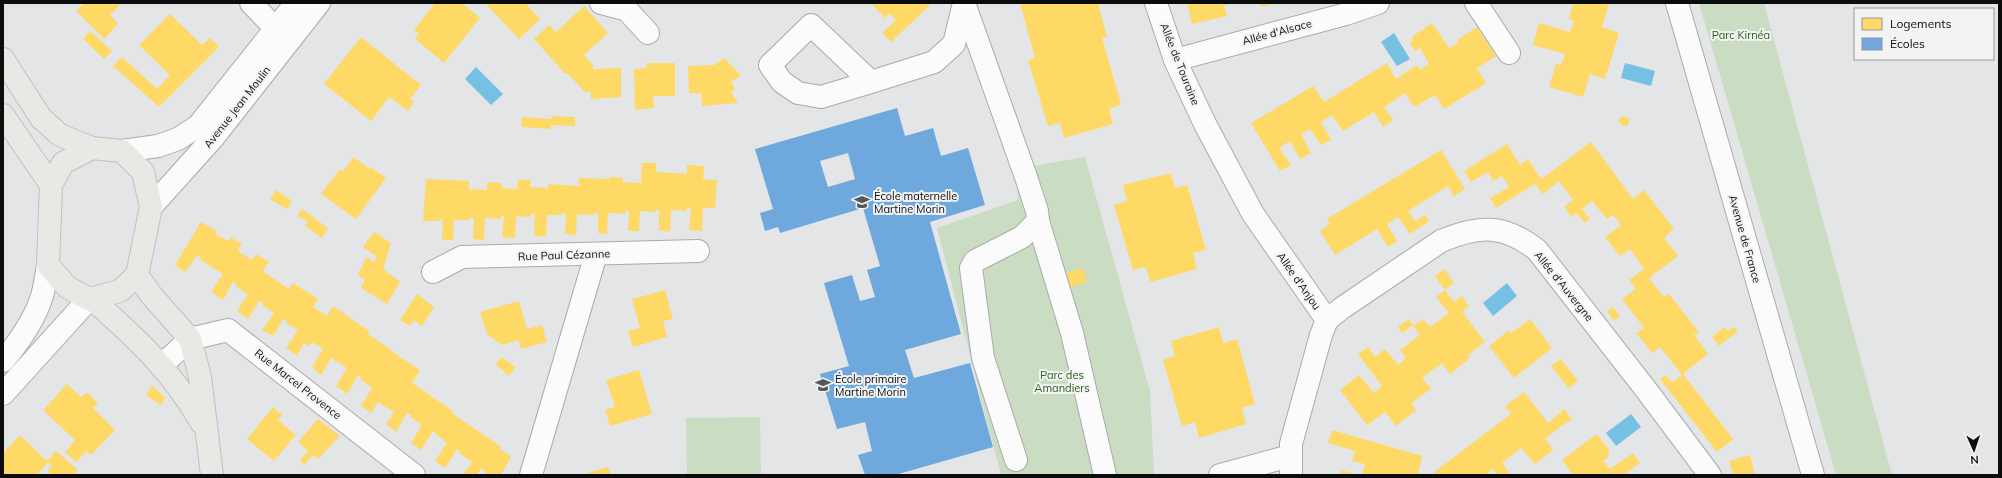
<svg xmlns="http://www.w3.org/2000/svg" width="2002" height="478" font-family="Mulish,sans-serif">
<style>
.green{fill:#caddc3}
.water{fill:#76c0e4}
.homes{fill:#ffd966}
.schools{fill:#6fa8dc;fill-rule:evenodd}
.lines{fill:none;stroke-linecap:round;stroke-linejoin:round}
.minor-casing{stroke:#a9aaab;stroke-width:24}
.major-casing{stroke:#c0c0c1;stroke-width:24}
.minor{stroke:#fbfbfb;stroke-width:22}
.major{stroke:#e7e9e5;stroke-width:22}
.labels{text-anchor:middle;stroke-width:4;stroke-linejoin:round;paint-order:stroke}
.street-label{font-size:11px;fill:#0b0c0d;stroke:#f1f3f5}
.park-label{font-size:11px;fill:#2d5d0d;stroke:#f1f3f5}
.poi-label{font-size:11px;fill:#0b0c0d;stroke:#f1f3f5;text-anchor:start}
</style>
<rect width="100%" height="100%" fill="#e4e5e7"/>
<!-- green -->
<g class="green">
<path d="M 1699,3 L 1764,3 L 1892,475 L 1836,475 Z"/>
<path d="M 1085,157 L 1150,391 L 1154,475 L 1001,475 L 937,228 L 1018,200 L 1016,169 Z"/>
<path d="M 760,417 L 761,475 L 687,475 L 686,418 Z"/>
</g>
<!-- water -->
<g class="water">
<path d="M 1394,33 L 1410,59 L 1397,66 L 1381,42 Z"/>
<path d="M 1625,63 L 1655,71 L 1651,86 L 1621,78 Z"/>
<path d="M 476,67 L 503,94 L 491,105 L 465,79 Z"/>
<path d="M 1507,283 L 1517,296 L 1493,316 L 1483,303 Z"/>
<path d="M 1631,414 L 1641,427 L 1616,446 L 1606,433 Z"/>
</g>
<!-- homes -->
<g class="homes">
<path d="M 84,3 L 122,3 L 110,15 L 118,24 L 104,39 L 76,11 Z"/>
<path d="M 435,3 L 462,3 L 480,18 L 444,63 L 415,39 L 419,34 L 414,30 Z"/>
<path d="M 485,3 L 525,3 L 540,19 L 519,39 Z"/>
<path d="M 871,3 L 929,3 L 930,5 L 891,42 L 882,33 L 896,20 L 889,13 L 885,18 Z"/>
<path d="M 1020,3 L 1098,3 L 1107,37 L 1102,38 L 1121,104 L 1109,109 L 1113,124 L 1064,138 L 1060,123 L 1048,126 L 1028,60 L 1035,58 Z"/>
<path d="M 1187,3 L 1231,3 L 1224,6 L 1227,16 L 1192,24 Z"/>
<path d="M 1260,3 L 1272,3 L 1273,4 L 1261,7 Z"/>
<path d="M 1573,3 L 1609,4 L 1602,27 L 1619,33 L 1605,79 L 1590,74 L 1583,97 L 1549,87 L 1556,64 L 1561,65 L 1565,54 L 1533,45 L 1539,23 L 1570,32 L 1574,20 L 1569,19 Z"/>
<path d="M 584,6 L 608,33 L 584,55 L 593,65 L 593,69 L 621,68 L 621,97 L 591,99 L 591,92 L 585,92 L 567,73 L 565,74 L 534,39 L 549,25 L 556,32 Z"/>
<path d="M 170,14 L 202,45 L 210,38 L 219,47 L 159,107 L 113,66 L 122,57 L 157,89 L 170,75 L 139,45 Z"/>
<path d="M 1432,23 L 1449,48 L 1458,43 L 1457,40 L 1477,27 L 1496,56 L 1477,68 L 1486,83 L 1444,109 L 1435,95 L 1414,107 L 1405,93 L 1384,107 L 1393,120 L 1383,127 L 1374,112 L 1343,131 L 1332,115 L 1321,122 L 1331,140 L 1321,145 L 1310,129 L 1301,134 L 1311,153 L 1300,159 L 1290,141 L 1279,148 L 1291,165 L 1280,171 L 1251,123 L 1313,86 L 1324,102 L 1387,63 L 1396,79 L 1417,65 L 1420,70 L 1429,64 L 1420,48 L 1415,51 L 1410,44 L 1413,36 Z"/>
<path d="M 90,31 L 112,51 L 104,59 L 83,39 Z"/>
<path d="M 361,37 L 421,85 L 410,99 L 414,102 L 408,111 L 389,97 L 371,121 L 324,84 Z"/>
<path d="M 724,58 L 741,75 L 731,82 L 735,89 L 731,92 L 738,103 L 702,106 L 701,93 L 689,93 L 688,66 L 714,65 Z"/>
<path d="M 646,63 L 675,63 L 675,96 L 653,96 L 654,108 L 635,110 L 634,69 L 647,68 Z"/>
<path d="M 552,116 L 575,117 L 575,126 L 551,125 L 551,129 L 521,127 L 522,117 L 552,119 Z"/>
<path d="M 1622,116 L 1630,119 L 1627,127 L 1622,125 L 1618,121 Z"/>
<path d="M 1591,142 L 1633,199 L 1644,190 L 1674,229 L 1664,238 L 1678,256 L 1649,278 L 1664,297 L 1669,294 L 1699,332 L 1694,335 L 1708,354 L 1683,374 L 1733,439 L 1717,452 L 1660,379 L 1665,375 L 1672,382 L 1682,375 L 1660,347 L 1652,353 L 1636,333 L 1644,328 L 1622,299 L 1636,289 L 1629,280 L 1644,269 L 1630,249 L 1620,256 L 1605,237 L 1621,225 L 1613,215 L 1607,219 L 1592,201 L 1582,209 L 1590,219 L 1585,223 L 1576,213 L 1572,217 L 1564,207 L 1573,200 L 1559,181 L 1543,194 L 1535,184 L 1496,208 L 1490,198 L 1509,187 L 1502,176 L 1493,181 L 1488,172 L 1471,182 L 1464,171 L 1507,144 L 1520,165 L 1528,159 L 1541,179 Z"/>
<path d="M 1441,150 L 1465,189 L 1454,196 L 1448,186 L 1408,211 L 1415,221 L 1425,215 L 1429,221 L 1410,234 L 1398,217 L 1387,224 L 1397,241 L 1388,247 L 1377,229 L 1335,255 L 1320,231 L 1330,224 L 1327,219 Z"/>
<path d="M 353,157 L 370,169 L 371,167 L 386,178 L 356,219 L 321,194 L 340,169 L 343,172 Z"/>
<path d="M 642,163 L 656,163 L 656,172 L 687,174 L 687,165 L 704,166 L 703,179 L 717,180 L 715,208 L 703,208 L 702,231 L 689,230 L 691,208 L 687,208 L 687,211 L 671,210 L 670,232 L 659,230 L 659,209 L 656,210 L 656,212 L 640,211 L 639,231 L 628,231 L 629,211 L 625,211 L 625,214 L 608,213 L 607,234 L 598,233 L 598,213 L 594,213 L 594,215 L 577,214 L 576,235 L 565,234 L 566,213 L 562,213 L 562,215 L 547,215 L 546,236 L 534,236 L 535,214 L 531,214 L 531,217 L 516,216 L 515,238 L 502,237 L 504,216 L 501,216 L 500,219 L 485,218 L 484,240 L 473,239 L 474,218 L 470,218 L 470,220 L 454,220 L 453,240 L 442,240 L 443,219 L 440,219 L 439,221 L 423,221 L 426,179 L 469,181 L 469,189 L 487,190 L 487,182 L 502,183 L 501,188 L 517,189 L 518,180 L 531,180 L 530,187 L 548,188 L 548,184 L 579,186 L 579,178 L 610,179 L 610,177 L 623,178 L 623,182 L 641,183 Z"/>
<path d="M 1171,173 L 1175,188 L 1187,185 L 1206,250 L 1193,253 L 1197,269 L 1150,282 L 1146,267 L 1133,270 L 1114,205 L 1127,201 L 1123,185 Z"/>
<path d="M 276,190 L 292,201 L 287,209 L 270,199 Z"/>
<path d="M 302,209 L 328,228 L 322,238 L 305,226 L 308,222 L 297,216 Z"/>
<path d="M 201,222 L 217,231 L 215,234 L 228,241 L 230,237 L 242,244 L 238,251 L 252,260 L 256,254 L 269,262 L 263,271 L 277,281 L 289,289 L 293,283 L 318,299 L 313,307 L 327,316 L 333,306 L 369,331 L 368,334 L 394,352 L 394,353 L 420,370 L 412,383 L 453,411 L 452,413 L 501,447 L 500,449 L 511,457 L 501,475 L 488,475 L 481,468 L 477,475 L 463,475 L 472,462 L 459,453 L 460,451 L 457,449 L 445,468 L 435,461 L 447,443 L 435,433 L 433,431 L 421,450 L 411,443 L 422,425 L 410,417 L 411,415 L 407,413 L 396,432 L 386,424 L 394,412 L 378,402 L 371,413 L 361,406 L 372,388 L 360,379 L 361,377 L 358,375 L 347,394 L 336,386 L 347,368 L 331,358 L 321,375 L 312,367 L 323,349 L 312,342 L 309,346 L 304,343 L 297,356 L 286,348 L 298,330 L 286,323 L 287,321 L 283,319 L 273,336 L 262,330 L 274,313 L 262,305 L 263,303 L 259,301 L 248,319 L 237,311 L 248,294 L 236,287 L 237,285 L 233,282 L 223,300 L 211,292 L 223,274 L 199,259 L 200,256 L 197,255 L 185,272 L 175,265 Z"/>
<path d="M 374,232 L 391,243 L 383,269 L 400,282 L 387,304 L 361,288 L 365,280 L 358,275 L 366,257 L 374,262 L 377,257 L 363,247 Z"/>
<path d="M 1083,268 L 1087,282 L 1070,287 L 1065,273 Z"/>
<path d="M 1444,269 L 1454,283 L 1445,290 L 1454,302 L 1462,296 L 1469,306 L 1462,312 L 1485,342 L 1468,355 L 1470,358 L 1450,374 L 1442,363 L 1422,378 L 1431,389 L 1411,403 L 1416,410 L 1396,426 L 1385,412 L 1367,425 L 1340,390 L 1359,375 L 1374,393 L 1382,386 L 1358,354 L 1368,347 L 1375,357 L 1385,349 L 1398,365 L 1406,358 L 1400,350 L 1420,335 L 1413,326 L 1423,319 L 1430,327 L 1449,313 L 1436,297 L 1445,290 L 1435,276 Z"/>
<path d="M 665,290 L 673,319 L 663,321 L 667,337 L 633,347 L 628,331 L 640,328 L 632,299 Z"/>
<path d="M 417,294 L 434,307 L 422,326 L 414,320 L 410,326 L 400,320 Z"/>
<path d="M 519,301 L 527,329 L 542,325 L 547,342 L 521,349 L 518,340 L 502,345 L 487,334 L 480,312 Z"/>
<path d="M 1613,307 L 1620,316 L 1614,321 L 1607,311 Z"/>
<path d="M 1409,319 L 1413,325 L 1402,333 L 1398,327 Z"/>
<path d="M 1530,319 L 1552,348 L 1514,378 L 1489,346 L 1509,330 L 1511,333 Z"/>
<path d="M 1219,327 L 1223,343 L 1237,339 L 1255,404 L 1242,408 L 1246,424 L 1199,438 L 1195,422 L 1182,426 L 1163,360 L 1175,356 L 1171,341 Z"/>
<path d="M 1724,327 L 1728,331 L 1734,327 L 1738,331 L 1719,346 L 1712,337 Z"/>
<path d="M 501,357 L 516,367 L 509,376 L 496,365 Z"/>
<path d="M 1561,359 L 1578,381 L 1568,388 L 1551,366 Z"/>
<path d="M 639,370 L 652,414 L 610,426 L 605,410 L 615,407 L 606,380 Z"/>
<path d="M 67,384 L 81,397 L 87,392 L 98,403 L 93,408 L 115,430 L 91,455 L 86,451 L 76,462 L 65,452 L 75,440 L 43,410 Z"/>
<path d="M 152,386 L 166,398 L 160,405 L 146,395 Z"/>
<path d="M 1524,392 L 1548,423 L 1564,409 L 1572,419 L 1545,438 L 1553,450 L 1535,464 L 1521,448 L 1502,463 L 1511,475 L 1498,475 L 1493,469 L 1486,475 L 1435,475 L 1433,473 L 1511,414 L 1505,406 Z"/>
<path d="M 273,407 L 282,415 L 278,420 L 296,435 L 274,461 L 247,439 Z"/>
<path d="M 318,419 L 340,436 L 318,459 L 313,455 L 304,465 L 300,460 L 308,451 L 298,442 Z"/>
<path d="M 1332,430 L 1422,456 L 1418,475 L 1362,475 L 1365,464 L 1352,461 L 1355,451 L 1328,443 Z"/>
<path d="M 1597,434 L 1609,450 L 1608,458 L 1603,461 L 1610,469 L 1633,453 L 1640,463 L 1623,475 L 1573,475 L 1562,460 Z"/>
<path d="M 20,435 L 47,461 L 56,451 L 78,470 L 73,475 L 52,475 L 47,471 L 52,466 L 48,462 L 37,475 L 3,475 L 3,453 Z"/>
<path d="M 1750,455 L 1755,475 L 1733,475 L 1729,461 Z"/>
<path d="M 608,467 L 611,475 L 582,475 Z"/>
<path d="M 1342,470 L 1357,475 L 1341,475 Z"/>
</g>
<!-- schools -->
<path class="schools" d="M 897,108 L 905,136 L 933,128 L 941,156 L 968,148 L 985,205 L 930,222 L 961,334 L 905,350 L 914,378 L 970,363 L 993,447 L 895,475 L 865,475 L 858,455 L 872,451 L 865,422 L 837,429 L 820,374 L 849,366 L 824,283 L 852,275 L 860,301 L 875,297 L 867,270 L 880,266 L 863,208 L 780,233 L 778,227 L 765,231 L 760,213 L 773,209 L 755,149 ZM 848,153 L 855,179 L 828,187 L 820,161 Z"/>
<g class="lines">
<defs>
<g id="minor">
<path d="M 251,3 L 276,29"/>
<path d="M 601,3 L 627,10 L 648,33"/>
<path d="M 964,3 L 1026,177 L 1037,211 L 1038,221 L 1022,237 L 975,261 L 971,268 L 983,358 L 1016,460"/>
<path d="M 1156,3 L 1175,60 L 1205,124 L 1253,214 L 1327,320 L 1321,335 L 1291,444 L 1291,475"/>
<path d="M 1476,3 L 1509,53"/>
<path d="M 1677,3 L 1813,475"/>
<path d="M 1175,60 L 1346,14 L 1378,3"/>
<path d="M 871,82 L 811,25 L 770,65 L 782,82 L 798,93 L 821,97 L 871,82 L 934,62 L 954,44 L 964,3"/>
<path d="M 122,151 L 158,146 L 178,139 L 198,126 L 296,3"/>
<path d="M 151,207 L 213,138 L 319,3"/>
<path d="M 1038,221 L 1072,333 L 1105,475"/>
<path d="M 433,272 L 462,257 L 698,251"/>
<path d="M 1327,320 L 1342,308 L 1441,241 C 1479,225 1504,224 1537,250 L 1644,387 L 1710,475"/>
<path d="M 3,361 C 19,342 35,319 42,296 C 45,286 46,275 48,265"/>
<path d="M 162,365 L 190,339 L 228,330 L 414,475"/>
<path d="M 3,394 L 89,299"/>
<path d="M 531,475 L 596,254"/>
<path d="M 1220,475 L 1290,456"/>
</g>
<g id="major">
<path d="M 3,59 L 41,118 L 60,135 L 92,148"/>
<path d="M 3,115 L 51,185"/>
<path d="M 92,148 L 122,151 L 143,172 L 151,207 L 137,275 L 120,291 L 89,299 L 67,287 L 48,265 L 51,185 L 63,163 Z"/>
<path d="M 137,275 L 152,296 L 190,339 L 200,377 L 212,475"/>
<path d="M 92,299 C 136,338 172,371 201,422"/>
</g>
</defs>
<!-- minor casing -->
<use href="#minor" class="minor-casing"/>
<!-- major casing -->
<use href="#major" class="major-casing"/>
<!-- minor -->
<use href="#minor" class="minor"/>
<!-- major -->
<use href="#major" class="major"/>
</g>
<!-- icons -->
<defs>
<symbol id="school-bare" viewBox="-9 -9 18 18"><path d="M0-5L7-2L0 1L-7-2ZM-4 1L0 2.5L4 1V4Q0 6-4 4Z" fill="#575859" stroke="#f1f3f5" stroke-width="2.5" paint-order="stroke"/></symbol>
</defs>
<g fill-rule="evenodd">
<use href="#school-bare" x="851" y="191" width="22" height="22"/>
<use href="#school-bare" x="812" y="374" width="22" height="22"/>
</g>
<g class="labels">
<!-- street labels -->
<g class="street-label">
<text transform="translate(1277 32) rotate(-15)" y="4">Allée d'Alsace</text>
<text transform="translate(1180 64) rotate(68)" y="4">Allée de Touraine</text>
<text transform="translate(237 107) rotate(-52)" y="4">Avenue Jean Moulin</text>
<text transform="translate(1745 239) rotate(74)" y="4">Avenue de France</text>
<text transform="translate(564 255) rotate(-2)" y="4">Rue Paul Cézanne</text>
<text transform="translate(1299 281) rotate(55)" y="4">Allée d'Anjou</text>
<text transform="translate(1564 286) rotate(51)" y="4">Allée d'Auvergne</text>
<text transform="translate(298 384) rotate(38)" y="4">Rue Marcel Provence</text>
</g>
<!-- park labels -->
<g class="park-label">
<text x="1741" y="39">Parc Kirnéa</text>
<text x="1062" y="379">Parc des<tspan x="1062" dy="13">Amandiers</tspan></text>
</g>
<!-- poi labels -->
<g class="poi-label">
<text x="874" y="200">École maternelle<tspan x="874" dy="13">Martine Morin</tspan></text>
<text x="835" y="383">École primaire<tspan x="835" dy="13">Martine Morin</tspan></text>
</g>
</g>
<!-- border -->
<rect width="2002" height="478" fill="none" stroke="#0b0c0d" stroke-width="8"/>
<!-- legend -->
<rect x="1854" y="8" width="140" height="52" fill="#f1f3f5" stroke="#959798"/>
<rect x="1862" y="18" width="20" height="12" fill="#ffd966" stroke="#959798"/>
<text x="1890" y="28" font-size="12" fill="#0b0c0d">Logements</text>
<rect x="1862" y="38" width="20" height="12" fill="#6fa8dc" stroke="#959798"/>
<text x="1890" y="48" font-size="12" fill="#0b0c0d">Écoles</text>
<!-- north arrow -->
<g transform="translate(1974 450) rotate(177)" stroke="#f1f3f5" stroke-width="3" paint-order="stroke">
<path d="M0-3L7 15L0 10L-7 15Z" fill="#0b0c0d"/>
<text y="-6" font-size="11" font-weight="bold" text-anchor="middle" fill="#0b0c0d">N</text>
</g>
</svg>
